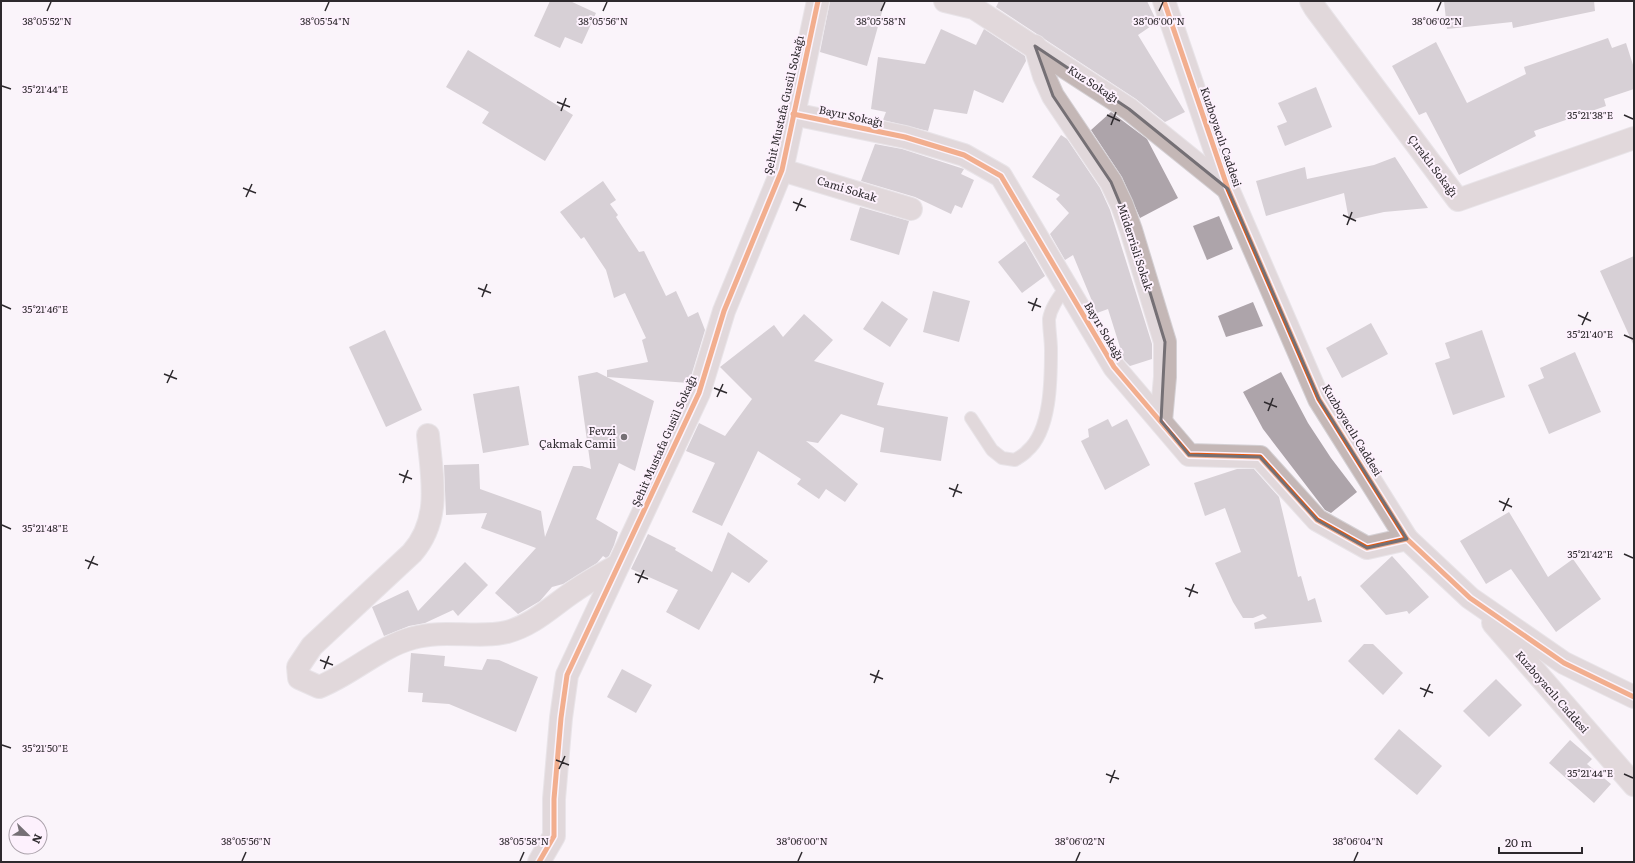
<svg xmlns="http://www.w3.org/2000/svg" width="1635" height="863" font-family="Literata,serif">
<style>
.building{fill:#ada4aa}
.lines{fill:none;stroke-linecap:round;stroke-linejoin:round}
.service-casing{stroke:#d4d0d4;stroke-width:14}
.minor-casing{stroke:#d4d0d4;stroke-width:24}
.tertiary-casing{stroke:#d4d0d4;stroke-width:24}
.service{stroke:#c4b7b6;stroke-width:12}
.minor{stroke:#c4b7b6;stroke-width:22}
.tertiary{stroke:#c4b7b6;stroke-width:22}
.cycleway-casing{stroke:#fdf1fd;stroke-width:8}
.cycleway{stroke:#e8590c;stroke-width:5}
.marked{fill:none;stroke:#757075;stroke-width:3;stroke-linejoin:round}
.ticks{fill:none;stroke:#2d292d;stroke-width:1.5}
.poi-dot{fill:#757075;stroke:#fdf1fd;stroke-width:1.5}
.labels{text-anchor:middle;stroke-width:4;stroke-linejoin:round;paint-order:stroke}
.street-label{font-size:11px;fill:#2d292d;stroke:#fdf1fd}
.poi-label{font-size:11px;fill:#2d292d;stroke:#fdf1fd;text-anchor:end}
.ticks-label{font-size:10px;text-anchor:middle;fill:#2d292d;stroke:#fdf1fd;stroke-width:4;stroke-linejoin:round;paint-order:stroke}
</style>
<rect width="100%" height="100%" fill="#faf4fa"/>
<!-- building -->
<g class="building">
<path d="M 550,1 L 570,1 L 596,13 L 582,44 L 565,37 L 560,48 L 534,36 Z"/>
<path d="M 830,1 L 885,1 L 867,66 L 820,52 Z"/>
<path d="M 999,1 L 1147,1 L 1157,22 L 1138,35 L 1185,112 L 1165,122 L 1136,99 L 996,7 Z"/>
<path d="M 1444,1 L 1594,1 L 1595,11 L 1513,28 L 1512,22 L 1447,29 Z"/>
<path d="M 941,29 L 976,45 L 984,29 L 1025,56 L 1026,61 L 1003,103 L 974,90 L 967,114 L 934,109 L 928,131 L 883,120 L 886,112 L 871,109 L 878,57 L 925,64 Z"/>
<path d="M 1608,38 L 1612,48 L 1626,43 L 1634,68 L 1634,89 L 1604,99 L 1606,106 L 1534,131 L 1536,136 L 1459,175 L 1426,112 L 1419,115 L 1392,66 L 1436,42 L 1467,103 L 1526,74 L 1524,67 Z"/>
<path d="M 468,50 L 573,115 L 545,161 L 482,123 L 489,112 L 446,87 Z"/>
<path d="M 1316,87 L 1332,127 L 1285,146 L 1277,126 L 1287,122 L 1278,103 Z"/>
<path d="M 1111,112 L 1147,139 L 1178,198 L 1140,218 L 1122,177 L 1091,130 Z"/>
<path d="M 1061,135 L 1067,139 L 1100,188 L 1110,210 L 1152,344 L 1152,359 L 1130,366 L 1124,360 L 1108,309 L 1097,313 L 1073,255 L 1065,260 L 1050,234 L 1069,213 L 1056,199 L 1060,195 L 1032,177 Z"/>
<path d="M 875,144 L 902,149 L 964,169 L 961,174 L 974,180 L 962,208 L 955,205 L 951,214 L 915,197 L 861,181 Z"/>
<path d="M 1395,157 L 1428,208 L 1384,212 L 1349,220 L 1344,193 L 1266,216 L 1256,181 L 1305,167 L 1307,179 L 1374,165 Z"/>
<path d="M 603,181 L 616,200 L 610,204 L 618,215 L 616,217 L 639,252 L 644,251 L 666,296 L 676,291 L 688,317 L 698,312 L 705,330 L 689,383 L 607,377 L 607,370 L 648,362 L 642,340 L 646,338 L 625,293 L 614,298 L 606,270 L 584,237 L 581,239 L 560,212 Z"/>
<path d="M 860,207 L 909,221 L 899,255 L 850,240 Z"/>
<path d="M 1219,216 L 1233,249 L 1207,260 L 1193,226 Z"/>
<path d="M 1025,241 L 1045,276 L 1022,293 L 998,262 Z"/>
<path d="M 1634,256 L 1634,346 L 1600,271 Z"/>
<path d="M 933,291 L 970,301 L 959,342 L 923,332 Z"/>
<path d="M 882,301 L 908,319 L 890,347 L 863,329 Z"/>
<path d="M 1253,302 L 1263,326 L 1226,337 L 1218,316 Z"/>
<path d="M 804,314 L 833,340 L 814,361 L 884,383 L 877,405 L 948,417 L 941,461 L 880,452 L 884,428 L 841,414 L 818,443 L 806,441 L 858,484 L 845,502 L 826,489 L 819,499 L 797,484 L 801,479 L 758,451 L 722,526 L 692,512 L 715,463 L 686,451 L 699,423 L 725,436 L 752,399 L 720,367 L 774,325 L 783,337 Z"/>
<path d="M 1371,323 L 1388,354 L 1342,378 L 1326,348 Z"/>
<path d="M 385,330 L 422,410 L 386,427 L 349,347 Z"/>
<path d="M 1482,330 L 1505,397 L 1453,415 L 1435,363 L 1450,358 L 1445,343 Z"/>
<path d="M 1575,352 L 1601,412 L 1549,434 L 1528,385 L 1544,378 L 1540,368 Z"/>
<path d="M 597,372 L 654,401 L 635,471 L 619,463 L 596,519 L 618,532 L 614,545 L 609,556 L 606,558 L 603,556 L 597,563 L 563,584 L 552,587 L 540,601 L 518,614 L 495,593 L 536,548 L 481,528 L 487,513 L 446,515 L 444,465 L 479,464 L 480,489 L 541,511 L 545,537 L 573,466 L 582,466 L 591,469 L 578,376 Z"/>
<path d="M 1281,372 L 1308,423 L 1331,458 L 1357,492 L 1331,513 L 1325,510 L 1263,429 L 1243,392 Z"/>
<path d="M 519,386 L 529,445 L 483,453 L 473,394 Z"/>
<path d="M 1108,419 L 1112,427 L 1127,419 L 1150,465 L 1105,490 L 1081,441 L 1089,437 L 1088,429 Z"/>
<path d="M 1237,469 L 1254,469 L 1279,497 L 1298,577 L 1301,576 L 1308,601 L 1315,598 L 1322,622 L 1255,629 L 1254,623 L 1267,618 L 1263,614 L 1253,618 L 1243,618 L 1233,602 L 1215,563 L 1241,552 L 1225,508 L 1205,516 L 1194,483 Z"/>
<path d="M 1509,512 L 1548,577 L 1573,559 L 1601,599 L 1556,632 L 1511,569 L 1486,584 L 1460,541 Z"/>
<path d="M 728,532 L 768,561 L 749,583 L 732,572 L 699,630 L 666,612 L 678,590 L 631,569 L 648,534 L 676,548 L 675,550 L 712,572 Z"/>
<path d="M 1392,556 L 1429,597 L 1409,614 L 1407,611 L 1386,615 L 1360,586 Z"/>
<path d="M 465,562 L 488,585 L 458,616 L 453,610 L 425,623 L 409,626 L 384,636 L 372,607 L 408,590 L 418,611 Z"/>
<path d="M 1364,644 L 1373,644 L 1403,673 L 1383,695 L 1348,661 Z"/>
<path d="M 411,653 L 445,656 L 444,666 L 482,670 L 487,659 L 499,660 L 538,677 L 516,732 L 449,704 L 422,702 L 423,693 L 408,692 Z"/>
<path d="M 622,669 L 652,685 L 636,713 L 607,697 Z"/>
<path d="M 1496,679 L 1522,705 L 1489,737 L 1463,711 Z"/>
<path d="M 1399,729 L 1442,766 L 1417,795 L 1374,759 Z"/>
<path d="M 1570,740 L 1592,759 L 1587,764 L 1611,784 L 1594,803 L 1549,763 Z"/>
</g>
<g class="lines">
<defs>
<path id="service" d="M 971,418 L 992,450 L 1002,458 L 1015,460 C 1019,457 1024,455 1027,451 C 1051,431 1051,379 1051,350 C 1051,340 1049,329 1049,319 C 1051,307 1059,297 1066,287"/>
<g id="minor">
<path d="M 945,1 L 974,8 L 1129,109 L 1228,189"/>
<path d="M 1311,1 L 1315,8 L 1458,200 L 1634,138"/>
<path d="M 1035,46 L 1044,76 L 1053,96 L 1111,182 L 1122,205 L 1131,230 L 1165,342 L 1165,377 L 1161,421"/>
<path d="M 793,114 L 905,137 L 964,155 L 1001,176 L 1114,367 L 1189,455 L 1260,457 L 1317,520 L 1367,548 L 1407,539"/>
<path d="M 782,170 L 911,209"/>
<path d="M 428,435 C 432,477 442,519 412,553 L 312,646 L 298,667 L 299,678 L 319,687 C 352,674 379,647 413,638 C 444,629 478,639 507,632 C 534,625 553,605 576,590 C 589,581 604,573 618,565"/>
<path d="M 539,862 L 554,836 L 554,799 L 561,718 L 567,675 L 699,393 L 724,311 L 782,170 L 818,1"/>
</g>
<g id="tertiary">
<path d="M 1164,1 L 1228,189 L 1319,399 L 1407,539 L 1470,598 L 1564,663 L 1634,697"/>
<path d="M 1493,623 L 1634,785"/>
</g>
</defs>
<!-- service casing -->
<use href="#service" class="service-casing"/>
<!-- minor casing -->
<use href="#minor" class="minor-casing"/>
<!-- tertiary casing -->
<use href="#tertiary" class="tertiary-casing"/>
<!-- service -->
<use href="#service" class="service"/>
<!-- minor -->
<use href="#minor" class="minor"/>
<!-- tertiary -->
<use href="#tertiary" class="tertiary"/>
<defs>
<g id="cycleway">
<path d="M 1164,1 L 1228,189 L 1319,399 L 1407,539 L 1470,598 L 1564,663 L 1634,697"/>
<path d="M 793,114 L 905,137 L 964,155 L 1001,176 L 1114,367 L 1189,455 L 1260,457 L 1317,520 L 1367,548 L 1407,539"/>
<path d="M 539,862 L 554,836 L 554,799 L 561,718 L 567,675 L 699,393 L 724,311 L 782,170 L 818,1"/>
</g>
</defs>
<!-- cycleway casing -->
<use href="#cycleway" class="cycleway-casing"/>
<!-- cycleway -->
<use href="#cycleway" class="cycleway"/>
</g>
<!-- marked area -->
<path d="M0 0H1635V863H0ZM 1035,46 L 1129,109 L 1228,189 L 1319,399 L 1407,539 L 1367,548 L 1317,520 L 1260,457 L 1189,455 L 1161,421 L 1165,342 L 1131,230 L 1111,182 L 1053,96 Z" fill="#faf4fa" fill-opacity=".55" fill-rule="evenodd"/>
<path class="marked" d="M 1035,46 L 1129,109 L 1228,189 L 1319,399 L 1407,539 L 1367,548 L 1317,520 L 1260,457 L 1189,455 L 1161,421 L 1165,342 L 1131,230 L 1111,182 L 1053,96 Z"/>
<!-- ticks -->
<path class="ticks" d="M 47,11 L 51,2M 325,11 L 329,2M 603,11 L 607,2M 881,11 L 885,2M 1159,11 L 1163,2M 1437,11 L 1441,2M 2,86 L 11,89M 557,102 L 570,107M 561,111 L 566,98M 1107,115 L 1120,121M 1624,115 L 1633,119M 1111,125 L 1116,112M 243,188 L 256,193M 246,197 L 252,184M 793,202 L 806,207M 796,211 L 802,198M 1343,215 L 1356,221M 1347,225 L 1352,212M 478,288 L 491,293M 482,297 L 487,284M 1028,302 L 1041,307M 2,305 L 11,309M 1032,311 L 1037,298M 1578,315 L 1591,321M 1582,325 L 1588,312M 1624,335 L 1633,339M 164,374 L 177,379M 167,383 L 173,370M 714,388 L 727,393M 717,397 L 723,384M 1264,402 L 1277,407M 1268,411 L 1273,398M 399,474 L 412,479M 403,483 L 408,470M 949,488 L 962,493M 953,497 L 958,484M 1499,501 L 1512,507M 1503,511 L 1509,498M 2,525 L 11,529M 1624,554 L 1633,558M 85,560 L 98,565M 88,569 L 94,556M 635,574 L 648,579M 638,583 L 644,570M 1185,588 L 1198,593M 1189,597 L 1194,584M 320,660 L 333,665M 324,669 L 329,656M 870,674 L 883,679M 874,683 L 879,670M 1420,688 L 1433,693M 1424,697 L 1430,684M 2,745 L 11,748M 556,760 L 569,765M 559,769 L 565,756M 1106,774 L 1119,779M 1624,774 L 1633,778M 1110,783 L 1115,770M 242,861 L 246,852M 520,861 L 524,852M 798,861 L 802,852M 1076,861 L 1080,852M 1354,861 L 1358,852"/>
<!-- markers -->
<circle class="poi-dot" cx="624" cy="437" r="4"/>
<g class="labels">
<!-- street labels -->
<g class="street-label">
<text transform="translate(1093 84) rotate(33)" y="4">Kuz Sokağı</text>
<text transform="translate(784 105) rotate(-77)" y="4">Şehit Mustafa Gusül Sokağı</text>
<text transform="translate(851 116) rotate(12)" y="4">Bayır Sokağı</text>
<text transform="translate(1221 137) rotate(71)" y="4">Kuzboyacılı Caddesi</text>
<text transform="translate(1433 166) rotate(53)" y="4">Çıraklı Sokağı</text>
<text transform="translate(847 189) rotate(17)" y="4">Cami Sokak</text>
<text transform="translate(1135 247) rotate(72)" y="4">Müderrisli Sokak</text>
<text transform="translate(1104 331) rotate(59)" y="4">Bayır Sokağı</text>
<text transform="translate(1352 430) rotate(59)" y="4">Kuzboyacılı Caddesi</text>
<text transform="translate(664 441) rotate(-66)" y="4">Şehit Mustafa Gusül Sokağı</text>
<text transform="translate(1552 692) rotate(49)" y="4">Kuzboyacılı Caddesi</text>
</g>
<!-- poi labels -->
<g class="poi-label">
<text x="616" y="435">Fevzi<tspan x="616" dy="13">Çakmak Camii</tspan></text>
</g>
</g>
<g class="ticks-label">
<text x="47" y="25">38°05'52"N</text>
<text x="325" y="25">38°05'54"N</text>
<text x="603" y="25">38°05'56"N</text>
<text x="881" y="25">38°05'58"N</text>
<text x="1159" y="25">38°06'00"N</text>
<text x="1437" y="25">38°06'02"N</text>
<text x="45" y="93">35°21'44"E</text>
<text x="1590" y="119">35°21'38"E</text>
<text x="45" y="313">35°21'46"E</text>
<text x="1590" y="338">35°21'40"E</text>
<text x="45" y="532">35°21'48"E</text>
<text x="1590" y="558">35°21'42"E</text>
<text x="45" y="752">35°21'50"E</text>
<text x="1590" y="777">35°21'44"E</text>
<text x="246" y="845">38°05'56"N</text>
<text x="524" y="845">38°05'58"N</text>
<text x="802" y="845">38°06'00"N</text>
<text x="1080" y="845">38°06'02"N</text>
<text x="1358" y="845">38°06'04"N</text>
</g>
<!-- border -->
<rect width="1635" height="863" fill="none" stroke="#2d292d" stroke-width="4"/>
<!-- north arrow -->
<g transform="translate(28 835) rotate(113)"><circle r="19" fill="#fdf1fd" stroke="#aaa1aa"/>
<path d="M0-3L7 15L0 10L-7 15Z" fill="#757075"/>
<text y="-6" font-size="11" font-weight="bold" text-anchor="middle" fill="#2d292d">N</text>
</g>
<!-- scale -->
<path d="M1499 847v6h83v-6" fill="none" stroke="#2d292d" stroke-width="2"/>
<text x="1505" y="847" font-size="12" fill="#2d292d" stroke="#fdf1fd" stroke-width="3" paint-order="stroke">20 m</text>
</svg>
